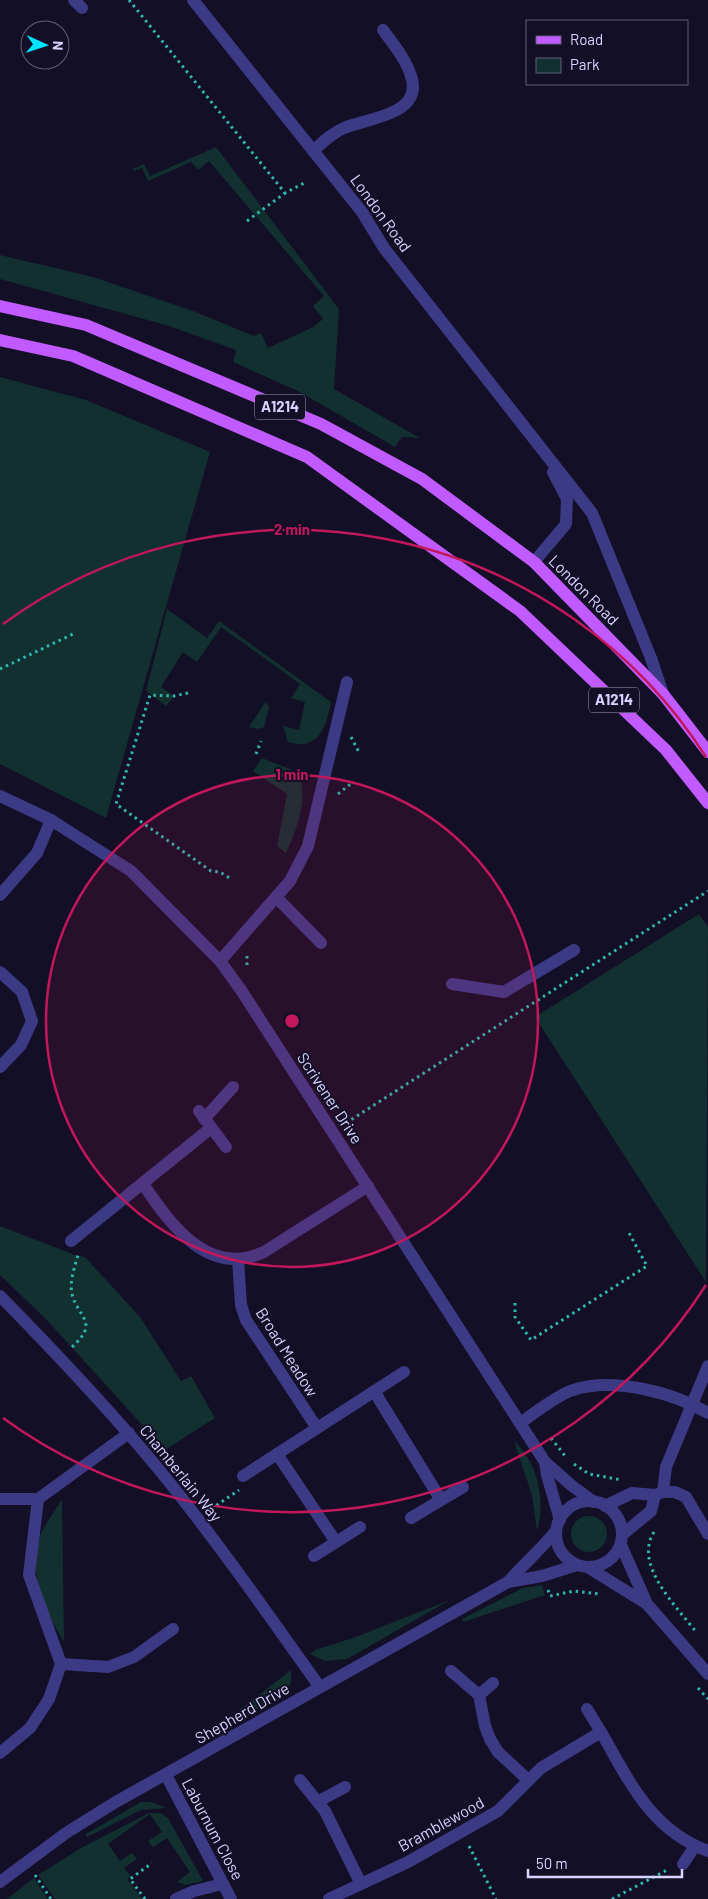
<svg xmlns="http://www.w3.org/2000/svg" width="708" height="1899" font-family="Barlow,sans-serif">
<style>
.green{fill:#12302f}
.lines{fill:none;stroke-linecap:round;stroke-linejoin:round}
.path{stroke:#2fb8b0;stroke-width:3;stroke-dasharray:2.5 4;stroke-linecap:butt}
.minor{stroke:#3d3a85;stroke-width:12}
.major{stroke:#c25bff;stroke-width:12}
.ring{fill:none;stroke:#c2185b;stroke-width:2.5}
.labels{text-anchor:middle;stroke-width:4;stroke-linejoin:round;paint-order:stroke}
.shield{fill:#130f26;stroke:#9e99be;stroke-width:1}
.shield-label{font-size:15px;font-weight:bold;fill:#d9d4ff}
.street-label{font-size:16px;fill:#d9d4ff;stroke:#130f26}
.centre{fill:#c2185b;stroke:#130f26;stroke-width:2.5}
.ring-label{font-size:15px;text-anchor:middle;font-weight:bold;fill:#c2185b;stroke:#130f26;stroke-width:4;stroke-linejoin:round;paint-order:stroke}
</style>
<rect width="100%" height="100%" fill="#130f26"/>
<!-- green -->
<g class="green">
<path d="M 216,147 L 339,309 L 334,389 L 420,438 L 402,437 L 395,447 L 300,392 L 235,363 L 233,362 L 236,350 L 169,326 L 0,279 L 0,255 L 93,277 L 193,311 L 254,336 L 261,333 L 268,348 L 313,327 L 323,319 L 313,306 L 324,296 L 209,161 L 198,170 L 191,162 L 148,181 L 142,168 L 134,171 L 133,169 L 144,164 L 150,176 Z"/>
<path d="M 0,377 L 86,400 L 210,452 L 106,818 L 0,764 Z"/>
<path d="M 167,609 L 207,638 L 219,621 L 331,702 C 326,726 320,751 288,742 L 283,726 L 299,730 L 305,702 L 291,698 L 300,684 L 221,627 L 197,662 L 183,652 L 161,687 L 174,696 L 166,706 L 146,691 Z"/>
<path d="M 266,701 L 269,707 L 264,727 L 259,729 L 249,727 Z"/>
<path d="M 262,758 L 295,771 C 312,789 296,832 286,853 L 277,846 L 287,794 L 253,771 Z"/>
<path d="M 699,914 L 708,927 L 706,1282 L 535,1017 Z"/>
<path d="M 0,1226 L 75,1255 L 85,1257 L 140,1317 L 181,1381 L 191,1376 L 215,1418 L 165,1450 L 45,1318 L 0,1275 Z"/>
<path d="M 514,1441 C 538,1463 546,1500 537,1531 L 532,1495 Z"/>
<path d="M 62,1499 L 64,1642 C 45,1610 27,1574 40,1536 C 45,1524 55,1511 62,1499 Z"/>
<circle cx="589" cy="1534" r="18"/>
<path d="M 542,1585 L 545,1595 L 463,1622 L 462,1619 L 523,1588 Z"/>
<path d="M 450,1600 L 347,1659 L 325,1661 L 310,1654 L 315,1650 L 353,1638 Z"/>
<path d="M 291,1670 L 291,1683 L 281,1695 L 230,1725 L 227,1720 Z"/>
<path d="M 141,1802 L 152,1802 L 166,1808 L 141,1810 L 87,1837 L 86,1834 Z"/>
<path d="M 149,1813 L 160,1813 L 168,1818 L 203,1881 L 185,1885 L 177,1882 L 190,1872 L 167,1838 L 153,1847 L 148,1841 L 162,1832 L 150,1814 L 108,1844 L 120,1861 L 132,1853 L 137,1859 L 124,1868 L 131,1876 L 127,1879 L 142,1899 L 55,1899 L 38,1875 L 81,1848 Z"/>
<path d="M 34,1878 L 48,1899 L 7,1899 Z"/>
</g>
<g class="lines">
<!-- path -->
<g class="path">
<path d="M 129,0 L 285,193 L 306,182"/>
<path d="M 247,221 L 285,193"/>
<path d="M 0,669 L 73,634"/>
<path d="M 188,693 L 174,696 L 150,695 L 116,804 L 211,871 L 220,872 L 231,879"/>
<path d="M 351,737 L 360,754"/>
<path d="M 256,754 L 261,741"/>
<path d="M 338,794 L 353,782"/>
<path d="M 247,956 L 247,969"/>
<path d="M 346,1123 L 708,891"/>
<path d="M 515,1303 L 515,1317 L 531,1340 L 647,1266 L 629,1233"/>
<path d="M 72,1347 C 100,1322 78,1318 72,1294 C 69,1282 75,1266 78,1255"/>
<path d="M 551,1438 L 566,1457"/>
<path d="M 574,1464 L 589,1474 L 622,1480"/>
<path d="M 211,1509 L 239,1490"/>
<path d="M 654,1532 C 633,1565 677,1607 697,1633"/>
<path d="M 548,1590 L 550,1596 L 574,1591 L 599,1594"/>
<path d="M 698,1688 L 708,1699"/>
<path d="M 469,1846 L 496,1899"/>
<path d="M 35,1875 L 51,1899"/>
<path d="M 145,1899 L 130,1879 L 152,1863"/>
<path d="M 612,1899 L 669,1869"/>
</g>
<!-- minor -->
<g class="minor">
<path d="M 74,0 L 82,8"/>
<path d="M 193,0 L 362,212 L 384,248 L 592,513 L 651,658 L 663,694"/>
<path d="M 313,151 C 323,142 332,133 344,128 C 368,118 424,115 411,76 C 406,59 393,44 383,30"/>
<path d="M 534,562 L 566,524 L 567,499 L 553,472"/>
<path d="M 0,796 L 51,820 L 131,871 L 220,961 L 241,990 L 545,1462 L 571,1485 L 594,1502"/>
<path d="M 0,895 L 37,853 L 51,820"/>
<path d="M 276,897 L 321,943"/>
<path d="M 220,961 L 290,881 L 308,846 L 347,682"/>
<path d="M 0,972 L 22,992 L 32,1021 L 21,1045 L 0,1067"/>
<path d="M 452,984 L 504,992 L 574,950"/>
<path d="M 199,1111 L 226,1147"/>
<path d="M 204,1119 L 233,1087"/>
<path d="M 143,1184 C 171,1225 208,1278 264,1252 L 368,1186"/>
<path d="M 71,1241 L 211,1128"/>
<path d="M 238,1259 L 241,1305 L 246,1320 L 317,1428"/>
<path d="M 0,1296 C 56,1353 111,1411 161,1472 C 217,1541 268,1614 319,1686"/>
<path d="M 374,1391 L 441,1500 L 411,1518"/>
<path d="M 520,1423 C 533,1414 559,1394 573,1390 C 614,1377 672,1392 708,1413"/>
<path d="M 277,1454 L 336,1542"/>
<path d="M 545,1462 L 547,1475 L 560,1520"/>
<path d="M 243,1476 L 404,1372"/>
<path d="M 663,1492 L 666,1467 L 708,1366"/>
<path d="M 0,1499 L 38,1499"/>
<path d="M 441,1500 L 463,1487"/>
<circle cx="589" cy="1534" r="33"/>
<path d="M 605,1506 L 632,1493 L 655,1495 L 663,1492 L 675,1492 L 686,1497 L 708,1534"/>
<path d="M 623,1534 L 651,1511 L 655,1495"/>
<path d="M 621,1545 L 647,1604 L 708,1674"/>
<path d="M 314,1556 L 360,1527"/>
<path d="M 589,1568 L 647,1604"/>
<path d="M 508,1582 C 524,1564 541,1549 556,1531"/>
<path d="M 61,1664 L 108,1667 L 134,1657 L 173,1629"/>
<path d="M 451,1671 L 479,1695 L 485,1726 L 490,1739 L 498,1752 L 527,1779"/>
<path d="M 479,1695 L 493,1683"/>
<path d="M 587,1709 L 601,1732"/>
<path d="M 0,1753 L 30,1728 L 49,1699 L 61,1664 L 29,1575 L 38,1499 L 129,1433"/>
<path d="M 166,1775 L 231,1899"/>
<path d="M 300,1780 L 325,1811 L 361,1884"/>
<path d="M 319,1801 L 345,1787"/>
<path d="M 683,1864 L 695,1846"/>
<path d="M 0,1882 L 66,1833 L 114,1803 L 508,1582 L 542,1576 L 577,1565"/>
<path d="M 176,1899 L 194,1891 L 223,1884"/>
<path d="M 329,1899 L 408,1862 L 498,1811 L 541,1768 L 601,1732 C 629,1781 651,1830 708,1851"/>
</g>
<!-- major -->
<g class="major">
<path d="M 0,306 L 86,325 L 321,424 L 422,479 L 534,562 L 663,694 L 708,752"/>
<path d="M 0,340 L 73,356 L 307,457 L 520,611 L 666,750 L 708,803"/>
</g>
</g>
<!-- distance rings -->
<circle cx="292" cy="1021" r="246" fill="#c2185b" fill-opacity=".12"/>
<g class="ring">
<circle cx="292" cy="1021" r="246"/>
<path d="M706 1285A491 491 0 0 1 3 1418M3 624A491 491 0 0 1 706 757"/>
</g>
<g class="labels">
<!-- shield labels -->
<g class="shield">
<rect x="255" y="394.5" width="50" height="25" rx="4"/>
<rect x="589" y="687.5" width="50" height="25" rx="4"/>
</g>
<g class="shield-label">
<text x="280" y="412">A1214</text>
<text x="614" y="705">A1214</text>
</g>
<!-- street labels -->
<g class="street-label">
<text transform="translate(381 213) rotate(54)" y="6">London Road</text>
<text transform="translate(584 590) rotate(45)" y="6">London Road</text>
<text transform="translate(330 1098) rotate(57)" y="6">Scrivener Drive</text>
<text transform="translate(287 1352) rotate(58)" y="6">Broad Meadow</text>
<text transform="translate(181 1473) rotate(51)" y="6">Chamberlain Way</text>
<text transform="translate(242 1713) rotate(-30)" y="6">Shepherd Drive</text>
<text transform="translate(441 1824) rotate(-29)" y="6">Bramblewood</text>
<text transform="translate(213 1829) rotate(62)" y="6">Laburnum Close</text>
</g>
</g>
<circle cx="292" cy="1021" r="8" class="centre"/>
<g class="ring-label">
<text x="292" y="535">2 min</text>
<text x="292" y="780">1 min</text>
</g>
<!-- legend -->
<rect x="526" y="20" width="162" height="65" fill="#130f26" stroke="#625e7d"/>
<rect x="536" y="36" width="25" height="8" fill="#c25bff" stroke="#625e7d"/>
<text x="570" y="45" font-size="15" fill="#d9d4ff">Road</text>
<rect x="536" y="58" width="25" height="15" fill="#12302f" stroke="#625e7d"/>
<text x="570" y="70" font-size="15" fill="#d9d4ff">Park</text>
<!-- north arrow -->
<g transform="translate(45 45) rotate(93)"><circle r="24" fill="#130f26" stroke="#625e7d"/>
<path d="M0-4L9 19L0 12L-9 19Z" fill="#00e5ff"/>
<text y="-8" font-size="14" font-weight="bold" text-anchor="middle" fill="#d9d4ff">N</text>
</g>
<!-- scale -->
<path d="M528 1869v8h154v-8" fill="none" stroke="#d9d4ff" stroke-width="2.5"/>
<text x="536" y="1869" font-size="15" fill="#d9d4ff" stroke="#130f26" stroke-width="4" paint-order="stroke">50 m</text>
</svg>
